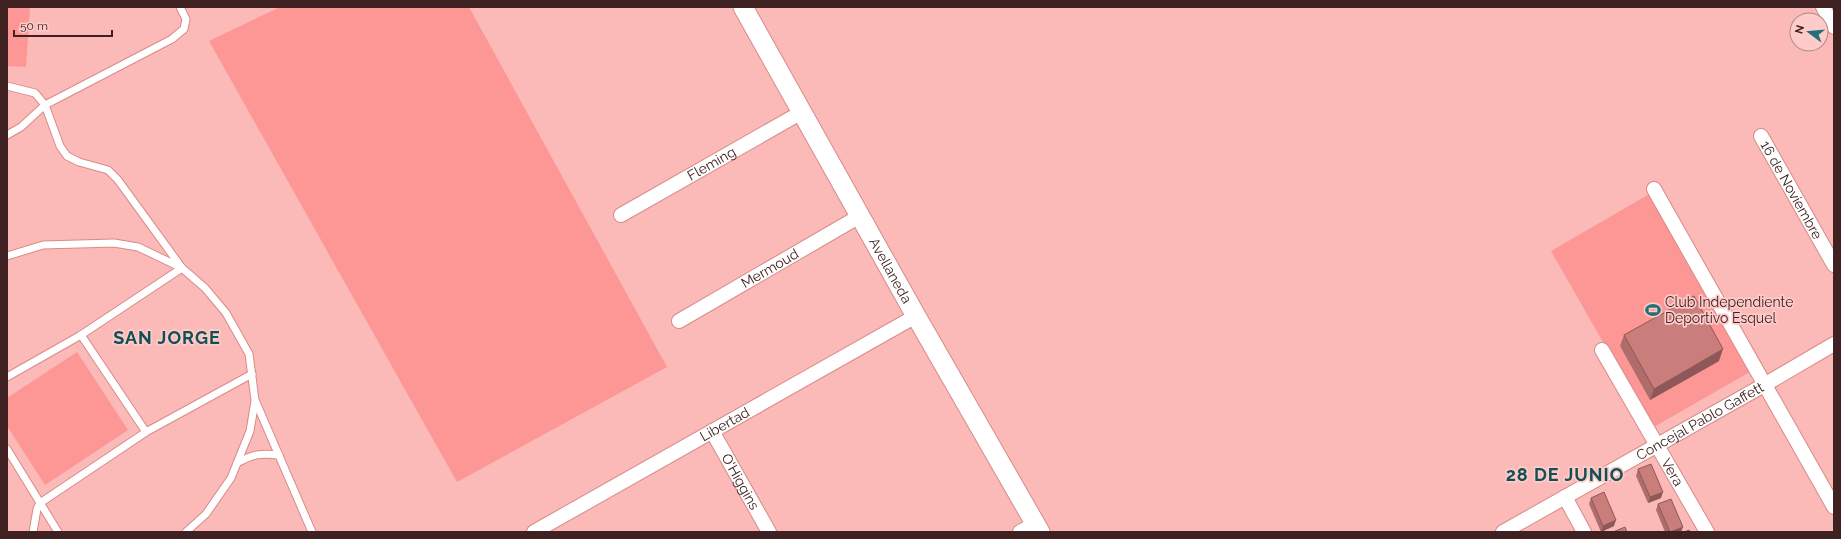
<svg xmlns="http://www.w3.org/2000/svg" width="1841" height="539" font-family="Raleway,sans-serif">
<style>
.green{fill:#fd9795}
.lines{fill:none;stroke-linecap:round;stroke-linejoin:round}
.lane-casing{stroke:#d88b89;stroke-width:9}
.street-casing{stroke:#d88b89;stroke-width:16}
.secondary-casing{stroke:#d88b89;stroke-width:21}
.lane{stroke:#fff;stroke-width:7}
.street{stroke:#fff;stroke-width:14}
.secondary{stroke:#fff;stroke-width:19}
.wall{fill:#ae6c6b}
.shaded-wall{fill:#8d5857}
.building{fill:#ca7e7c;stroke:#8d5857}
.labels{text-anchor:middle;stroke-width:3.5;stroke-linejoin:round;paint-order:stroke}
.street-label{font-size:14px;fill:#402121;stroke:#fdcbc9}
.poi-label{font-size:14px;fill:#402121;stroke:#fdcbc9;text-anchor:start}
.district-label{font-size:18px;font-weight:bold;letter-spacing:1px;fill:#135054;stroke:#fdcbc9}
</style>
<rect width="100%" height="100%" fill="#fbb9b7"/>
<!-- green -->
<g class="green">
<path d="M 7,7 L 30,7 L 26,67 L 7,66 Z"/>
<path d="M 280,7 L 469,7 L 667,367 L 457,482 L 209,41 Z"/>
<path d="M 1653,192 L 1755,369 L 1652,428 L 1551,251 Z"/>
<path d="M 77,352 L 128,430 L 45,485 L 7,426 L 7,398 Z"/>
</g>
<g class="lines">
<defs>
<g id="lane">
<path d="M 7,86 L 35,93 L 45,105 L 60,146 L 67,156 L 79,162 L 108,170 L 118,180 L 182,268 L 205,288 L 226,313 L 249,354 L 255,400 L 312,532"/>
<path d="M 7,135 L 21,127 L 45,105 L 172,39 L 184,29 L 186,19 L 180,7"/>
<path d="M 7,256 L 43,245 L 114,243 L 138,247 L 180,267"/>
<path d="M 81,335 L 146,432"/>
<path d="M 7,377 L 81,335 L 182,268"/>
<path d="M 7,449 L 58,532"/>
<path d="M 237,463 C 253,454 261,453 279,455"/>
<path d="M 33,532 L 37,509 L 40,503 L 146,432 L 252,374"/>
<path d="M 186,532 L 206,514 L 231,478 L 250,431 L 255,401"/>
</g>
<g id="street">
<path d="M 1823,7 L 1834,27"/>
<path id="s1" d="M 1761,136 L 1834,265"/>
<path d="M 1654,189 L 1834,507"/>
<path id="s2" d="M 621,215 L 802,112"/>
<path id="s3" d="M 679,321 L 860,216"/>
<path id="s4" d="M 1602,350 L 1707,532"/>
<path id="s5" d="M 712,431 L 769,532"/>
<path d="M 1565,497 L 1584,532"/>
<path id="s6" d="M 534,532 L 916,316"/>
<path d="M 1020,532 L 1035,524"/>
<path id="s7" d="M 1503,532 L 1764,385 L 1834,344"/>
</g>
<g id="secondary">
<path id="s8" d="M 743,7 L 916,316 L 1040,532"/>
</g>
</defs>
<!-- lane casing -->
<use href="#lane" class="lane-casing"/>
<!-- street casing -->
<use href="#street" class="street-casing"/>
<!-- secondary casing -->
<use href="#secondary" class="secondary-casing"/>
<!-- lane -->
<use href="#lane" class="lane"/>
<!-- street -->
<use href="#street" class="street"/>
<!-- secondary -->
<use href="#secondary" class="secondary"/>
</g>
<!-- wall -->
<g class="wall">
<path d="M 1624,335 L 1719,361 L 1650,400 L 1620,346 Z"/>
<path d="M 1638,469 L 1661,498 L 1648,503 L 1636,476 Z"/>
<path d="M 1591,498 L 1614,526 L 1601,532 L 1589,504 Z"/>
<path d="M 1658,504 L 1681,532 L 1665,532 L 1656,510 Z"/>
</g>
<!-- shaded-wall -->
<g class="shaded-wall">
<path d="M 1723,349 L 1719,361 L 1650,400 L 1654,389 Z"/>
<path d="M 1663,492 L 1661,498 L 1648,503 L 1650,497 Z"/>
<path d="M 1616,520 L 1614,526 L 1601,532 L 1603,526 Z"/>
<path d="M 1683,527 L 1681,532 L 1671,532 Z"/>
</g>
<!-- building -->
<g class="building">
<path d="M 1694,296 L 1723,349 L 1654,389 L 1624,335 Z"/>
<path d="M 1651,464 L 1663,492 L 1650,497 L 1638,469 Z"/>
<path d="M 1604,492 L 1616,520 L 1603,526 L 1591,498 Z"/>
<path d="M 1671,499 L 1683,527 L 1670,532 L 1658,504 Z"/>
<path d="M 1625,527 L 1627,532 L 1613,532 Z"/>
<path d="M 1689,530 L 1690,532 L 1684,532 Z"/>
</g>
<!-- icons -->
<defs>
<symbol id="stadium-bare" viewBox="-9 -9 18 18"><path d="M0-5a6.5 5 0 1 0 0 10a6.5 5 0 1 0 0-10ZM-3.5-1.8h7v3.6h-7Z" fill="#257075" stroke="#fdcbc9" stroke-width="2.5" paint-order="stroke"/></symbol>
</defs>
<g fill-rule="evenodd">
<use href="#stadium-bare" x="1642" y="299" width="22" height="22"/>
</g>
<g class="labels">
<!-- street labels -->
<g class="street-label">
<text dy="5" stroke="none"><textPath href="#s2" startOffset="104">Fleming</textPath></text>
<text dy="5" stroke="none"><textPath href="#s1" startOffset="62">16 de Noviembre</textPath></text>
<text dy="5" stroke="none"><textPath href="#s3" startOffset="105">Mermoud</textPath></text>
<text dy="5" stroke="none"><textPath href="#s8" startOffset="302">Avellaneda</textPath></text>
<text dy="5" stroke="none"><textPath href="#s7" startOffset="226">Concejal Pablo Gaffett</textPath></text>
<text dy="5" stroke="none"><textPath href="#s6" startOffset="219">Libertad</textPath></text>
<text dy="5" stroke="none"><textPath href="#s4" startOffset="141">Vera</textPath></text>
<text dy="5" stroke="none"><textPath href="#s5" startOffset="58">O'Higgins</textPath></text>
</g>
<!-- poi labels -->
<g class="poi-label">
<text x="1665" y="307">Club Independiente<tspan x="1665" dy="16">Deportivo Esquel</tspan></text>
</g>
<!-- district labels -->
<g class="district-label">
<text x="167" y="344">SAN JORGE</text>
<text x="1565" y="481">28 DE JUNIO</text>
</g>
</g>
<!-- border -->
<rect width="1841" height="539" fill="none" stroke="#402121" stroke-width="16"/>
<!-- north arrow -->
<g transform="translate(1809 32) rotate(286)"><circle r="19" fill="#fdcbc9" stroke="#b18786"/>
<path d="M0-3L7 15L0 10L-7 15Z" fill="#257075"/>
<text y="-6" font-size="11" font-weight="bold" text-anchor="middle" fill="#402121">N</text>
</g>
<!-- scale -->
<path d="M14 30v6h98v-6" fill="none" stroke="#402121" stroke-width="2"/>
<text x="20" y="30" font-size="12" fill="#402121" stroke="#fdcbc9" stroke-width="3" paint-order="stroke">50 m</text>
</svg>
